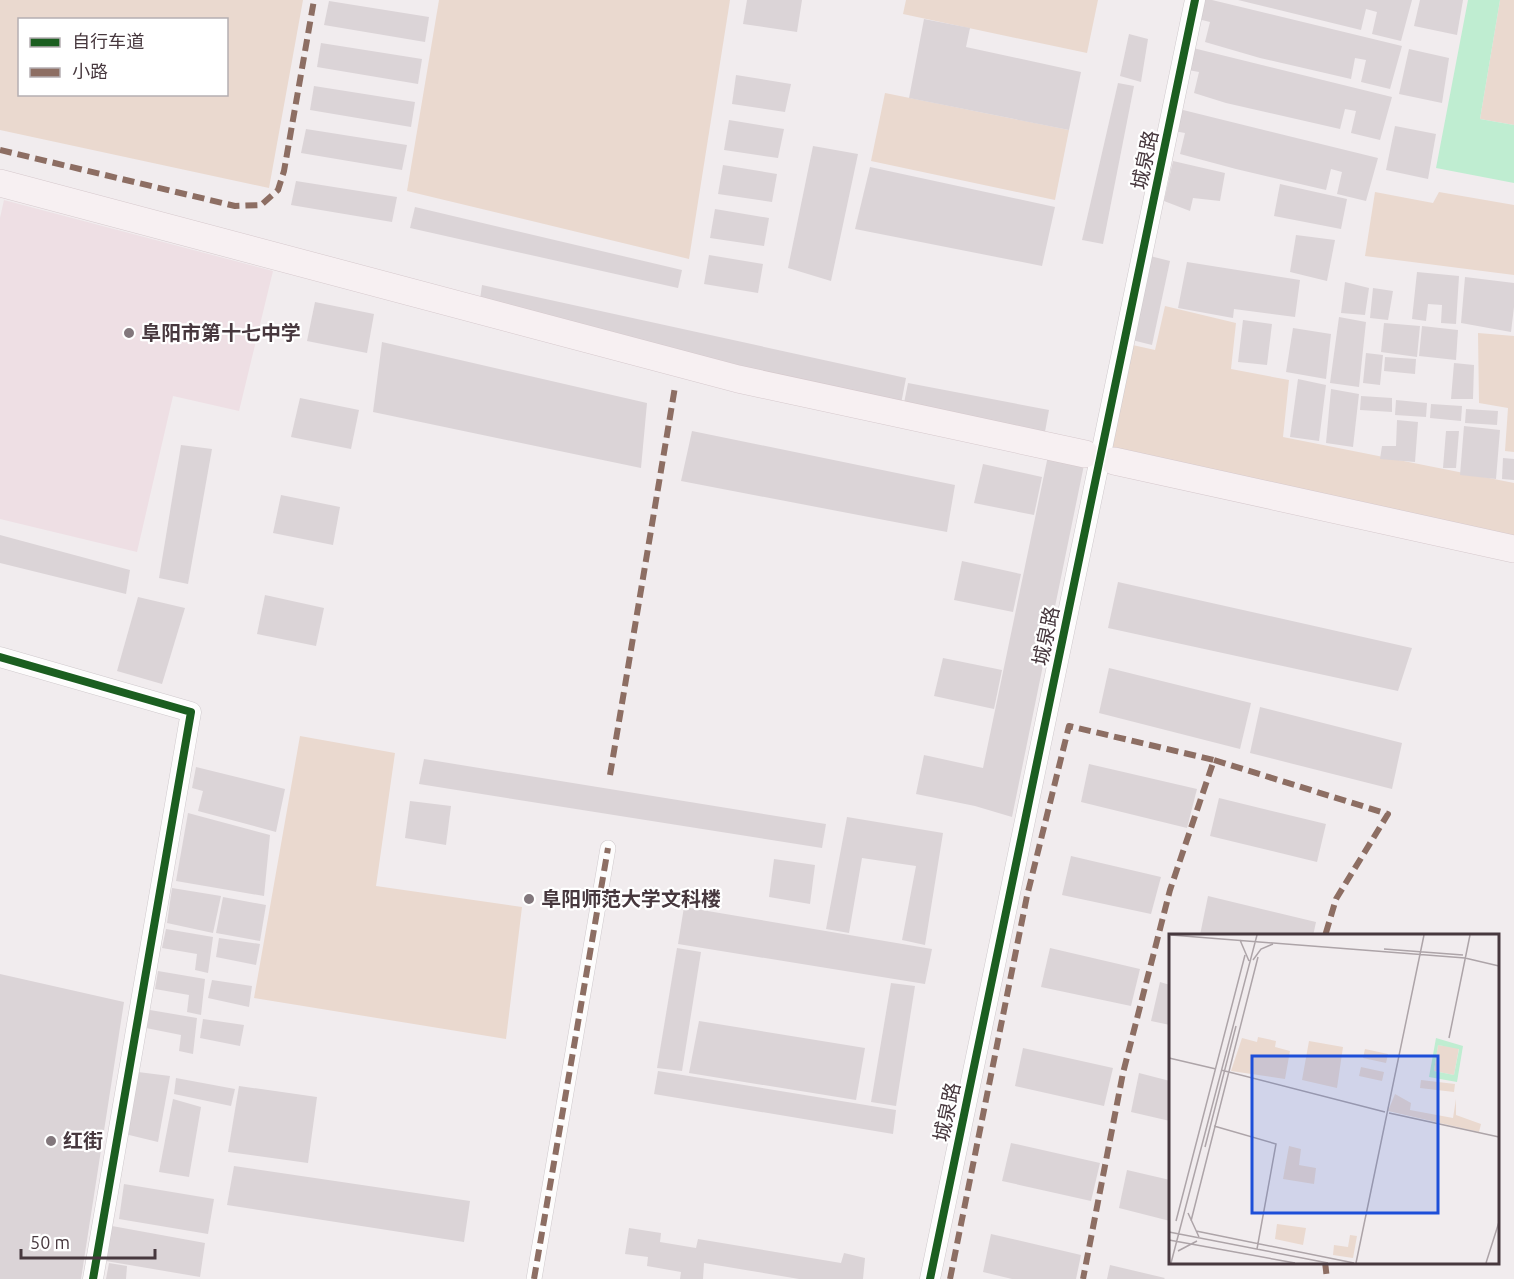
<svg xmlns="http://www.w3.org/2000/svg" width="1514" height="1279" font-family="Ubuntu,'Noto Sans SC',sans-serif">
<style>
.education{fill:#eedfe4}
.green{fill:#ead9cf;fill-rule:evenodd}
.water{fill:#bfedd1}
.building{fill:#dbd4d7}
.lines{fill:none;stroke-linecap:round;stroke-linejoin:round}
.pedestrian-casing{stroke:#cfc9cc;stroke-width:16}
.minor-casing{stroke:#cfc9cc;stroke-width:21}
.secondary-casing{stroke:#d6c9cd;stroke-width:28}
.pedestrian{stroke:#fdfcfc;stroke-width:15}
.minor{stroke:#fdfcfc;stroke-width:20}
.secondary{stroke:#f7f0f2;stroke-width:27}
.quiet{stroke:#8d6e63;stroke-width:6;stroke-dasharray:12 6;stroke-linecap:butt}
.cycleway-casing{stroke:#fff;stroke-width:11}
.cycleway{stroke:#1b5e20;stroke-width:8}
.poi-dot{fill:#82777c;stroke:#fff;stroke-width:2}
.labels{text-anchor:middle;stroke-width:4.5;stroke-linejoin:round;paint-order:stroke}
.street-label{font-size:20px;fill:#47383e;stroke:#fff}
.poi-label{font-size:20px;font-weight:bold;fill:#47383e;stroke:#fff;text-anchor:start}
.inset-road{fill:none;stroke:#ada4a8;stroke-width:1.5}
.view{fill:#1d4ed8;fill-opacity:0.15;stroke:#1d4ed8;stroke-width:3}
.inset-edge{fill:none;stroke:#47383e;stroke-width:3}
</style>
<rect width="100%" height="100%" fill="#f1ecee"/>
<!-- education -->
<path class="education" d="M 4,200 L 273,271 L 239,411 L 173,396 L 137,552 L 0,519 L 0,218 Z"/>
<!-- green -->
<g class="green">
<path d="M 0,0 L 303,0 L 269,188 L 0,130 ZM 20,20 L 226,20 L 226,94 L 20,94 Z"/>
<path d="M 439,0 L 730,0 L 689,259 L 407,191 Z"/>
<path d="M 906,0 L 1098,0 L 1087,53 L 903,14 Z"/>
<path d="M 1500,0 L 1514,0 L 1514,125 L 1480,119 Z"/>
<path d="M 885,93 L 1069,130 L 1055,200 L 871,161 Z"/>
<path d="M 1375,192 L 1433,203 L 1439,192 L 1514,205 L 1514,275 L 1365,256 Z"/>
<path d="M 1165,306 L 1236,323 L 1231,369 L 1289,380 L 1283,437 L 1514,483 L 1514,540 L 1109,450 L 1128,344 L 1155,350 Z"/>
<path d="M 1478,333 L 1514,336 L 1514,452 L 1505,451 L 1508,408 L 1479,403 Z"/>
<path d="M 300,736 L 395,753 L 376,886 L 522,907 L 506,1039 L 254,998 Z"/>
</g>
<!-- water -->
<path class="water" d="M 1468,0 L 1500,0 L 1480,119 L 1514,125 L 1514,183 L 1436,168 Z"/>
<!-- building -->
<g class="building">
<path d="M 747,0 L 802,0 L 797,32 L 743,24 Z"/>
<path d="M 1202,0 L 1212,0 L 1402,46 L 1390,89 L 1361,82 L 1366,60 L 1355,58 L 1351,79 L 1260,58 L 1205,42 L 1210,22 L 1198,19 Z"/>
<path d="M 1238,0 L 1412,0 L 1401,41 L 1372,34 L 1377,12 L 1366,9 L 1361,30 Z"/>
<path d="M 1420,0 L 1463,0 L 1457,35 L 1414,26 Z"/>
<path d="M 329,1 L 429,17 L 425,42 L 324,25 Z"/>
<path d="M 924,19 L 970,28 L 966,47 L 1081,72 L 1069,130 L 909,98 Z"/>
<path d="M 1129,34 L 1148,39 L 1141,82 L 1120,76 Z"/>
<path d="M 321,43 L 422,59 L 418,84 L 317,67 Z"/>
<path d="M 1193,48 L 1392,97 L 1380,140 L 1351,133 L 1356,111 L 1345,109 L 1340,129 L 1226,103 L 1194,93 L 1199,72 L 1188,70 Z"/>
<path d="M 1409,49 L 1449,58 L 1442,103 L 1399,94 Z"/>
<path d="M 736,75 L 791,84 L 785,112 L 732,104 Z"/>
<path d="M 1118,83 L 1134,86 L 1103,244 L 1082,240 Z"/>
<path d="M 314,86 L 415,102 L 411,127 L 310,110 Z"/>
<path d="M 1179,109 L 1378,158 L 1366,201 L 1337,194 L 1342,172 L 1331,169 L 1326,190 L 1236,169 L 1180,154 L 1185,133 L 1174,131 Z"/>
<path d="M 729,120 L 784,129 L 778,158 L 724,150 Z"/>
<path d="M 1395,126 L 1436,134 L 1428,179 L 1386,170 Z"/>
<path d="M 306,129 L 407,145 L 402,170 L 301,153 Z"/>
<path d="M 813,146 L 858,154 L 831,281 L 788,268 Z"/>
<path d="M 1173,161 L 1225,173 L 1220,201 L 1193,198 L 1190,211 L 1164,201 Z"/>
<path d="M 723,165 L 777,174 L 772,202 L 718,194 Z"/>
<path d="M 870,167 L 1055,207 L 1042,266 L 855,229 Z"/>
<path d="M 296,181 L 397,197 L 392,222 L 291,205 Z"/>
<path d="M 1280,184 L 1347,199 L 1341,229 L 1274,216 Z"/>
<path d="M 415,207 L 682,270 L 678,288 L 410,228 Z"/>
<path d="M 715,209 L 769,218 L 764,246 L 710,238 Z"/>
<path d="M 1296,235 L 1335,240 L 1327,281 L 1290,272 Z"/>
<path d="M 709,255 L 763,264 L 758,293 L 704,284 Z"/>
<path d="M 1146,255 L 1170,261 L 1152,345 L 1128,339 Z"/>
<path d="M 1187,262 L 1300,280 L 1295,317 L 1234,309 L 1233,318 L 1178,308 Z"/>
<path d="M 1417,272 L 1459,276 L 1456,324 L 1441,323 L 1442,305 L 1428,304 L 1426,321 L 1412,319 Z"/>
<path d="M 1465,277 L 1514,283 L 1514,307 L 1511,332 L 1461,323 Z"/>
<path d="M 1345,282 L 1369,288 L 1365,315 L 1341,313 Z"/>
<path d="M 482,285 L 906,378 L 901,404 L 479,307 Z"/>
<path d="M 1373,288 L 1393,291 L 1388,320 L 1370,318 Z"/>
<path d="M 315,302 L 374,314 L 367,353 L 307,341 Z"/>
<path d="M 1339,317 L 1366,322 L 1359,387 L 1330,383 Z"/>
<path d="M 1243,320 L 1272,324 L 1267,365 L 1238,362 Z"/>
<path d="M 1384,323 L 1420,326 L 1417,357 L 1381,352 Z"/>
<path d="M 1422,326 L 1458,330 L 1456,360 L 1419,356 Z"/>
<path d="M 1293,328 L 1331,334 L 1326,379 L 1286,372 Z"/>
<path d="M 382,342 L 647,403 L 641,468 L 373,412 Z"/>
<path d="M 1366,353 L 1383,355 L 1380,385 L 1363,383 Z"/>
<path d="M 1385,357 L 1416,359 L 1415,374 L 1384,371 Z"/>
<path d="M 1454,363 L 1474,365 L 1473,399 L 1451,399 Z"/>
<path d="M 1298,379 L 1326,385 L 1319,441 L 1290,437 Z"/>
<path d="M 908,383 L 1049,410 L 1044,437 L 903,408 Z"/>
<path d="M 1331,389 L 1359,394 L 1353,447 L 1326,443 Z"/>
<path d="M 1361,396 L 1392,398 L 1392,412 L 1360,410 Z"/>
<path d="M 300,398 L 359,410 L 351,449 L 291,437 Z"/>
<path d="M 1396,400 L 1427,403 L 1426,417 L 1395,415 Z"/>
<path d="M 1431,404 L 1462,406 L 1461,421 L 1430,418 Z"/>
<path d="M 1466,409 L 1498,411 L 1497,425 L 1465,423 Z"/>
<path d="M 1397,420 L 1418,422 L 1415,462 L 1380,459 L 1382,446 L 1396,446 Z"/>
<path d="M 1464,426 L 1500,430 L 1496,479 L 1460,475 Z"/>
<path d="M 692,431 L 955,485 L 947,532 L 681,481 Z"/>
<path d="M 1446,431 L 1459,431 L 1456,468 L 1443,468 Z"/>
<path d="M 181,445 L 212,449 L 188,584 L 159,578 Z"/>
<path d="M 1049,451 L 1085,460 L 1012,817 L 975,806 L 916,794 L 924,755 L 983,768 Z"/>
<path d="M 1503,458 L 1514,459 L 1514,480 L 1502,479 Z"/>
<path d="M 983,464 L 1042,477 L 1034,515 L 974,503 Z"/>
<path d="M 281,495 L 340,507 L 333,545 L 273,533 Z"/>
<path d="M 0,535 L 130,570 L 126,594 L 0,563 Z"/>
<path d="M 962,561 L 1021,574 L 1013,612 L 954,600 Z"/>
<path d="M 1118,582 L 1412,648 L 1398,691 L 1108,628 Z"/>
<path d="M 265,595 L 324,608 L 316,646 L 257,634 Z"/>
<path d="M 138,597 L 185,608 L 162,684 L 117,671 Z"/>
<path d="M 943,658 L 1002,670 L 994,709 L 934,696 Z"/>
<path d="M 1109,668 L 1251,703 L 1240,749 L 1099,713 Z"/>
<path d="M 1260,707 L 1402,743 L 1392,789 L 1250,753 Z"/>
<path d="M 424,759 L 826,824 L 822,848 L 419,784 Z"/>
<path d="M 1089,764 L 1197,789 L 1187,828 L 1081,802 Z"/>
<path d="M 196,767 L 285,789 L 276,832 L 198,811 L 203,791 L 192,788 Z"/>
<path d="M 1219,798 L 1326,824 L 1317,862 L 1210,836 Z"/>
<path d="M 410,801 L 451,806 L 446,845 L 405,838 Z"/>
<path d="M 188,813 L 270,835 L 264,896 L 176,881 Z"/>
<path d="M 847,817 L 943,833 L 925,945 L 902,940 L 916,866 L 862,858 L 849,933 L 826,929 Z"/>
<path d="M 1071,856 L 1161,877 L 1151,914 L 1062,895 Z"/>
<path d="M 774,859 L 815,865 L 810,904 L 769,897 Z"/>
<path d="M 172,888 L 221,896 L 213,933 L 167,923 Z"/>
<path d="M 1208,896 L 1316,922 L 1313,936 L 1200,935 Z"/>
<path d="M 223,897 L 266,905 L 260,941 L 216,933 Z"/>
<path d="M 684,907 L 932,949 L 925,984 L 678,944 Z"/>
<path d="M 166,929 L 213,937 L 208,973 L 195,970 L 197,954 L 162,948 Z"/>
<path d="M 219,938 L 260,944 L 256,965 L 216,957 Z"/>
<path d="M 677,948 L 701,952 L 682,1071 L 657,1068 Z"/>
<path d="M 1050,948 L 1140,969 L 1131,1006 L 1041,987 Z"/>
<path d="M 158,971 L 205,979 L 201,1015 L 187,1012 L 189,995 L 155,989 Z"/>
<path d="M 0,974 L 124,1002 L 81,1279 L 0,1279 Z"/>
<path d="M 212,980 L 252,986 L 249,1007 L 208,998 Z"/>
<path d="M 1160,982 L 1170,985 L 1170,1025 L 1151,1021 Z"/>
<path d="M 891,983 L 915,986 L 896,1106 L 871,1102 Z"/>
<path d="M 150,1010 L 197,1018 L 193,1054 L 179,1051 L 181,1035 L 146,1028 Z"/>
<path d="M 203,1019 L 244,1025 L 240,1046 L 200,1038 Z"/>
<path d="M 699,1021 L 865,1048 L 856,1100 L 689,1073 Z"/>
<path d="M 1023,1048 L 1113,1068 L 1104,1106 L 1015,1086 Z"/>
<path d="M 658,1071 L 896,1110 L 893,1134 L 654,1094 Z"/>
<path d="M 138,1072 L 170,1076 L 158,1142 L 125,1134 Z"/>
<path d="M 1139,1073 L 1170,1081 L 1170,1121 L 1131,1112 Z"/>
<path d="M 176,1078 L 235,1089 L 231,1106 L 174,1094 Z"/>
<path d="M 239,1086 L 317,1097 L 308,1163 L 228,1152 Z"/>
<path d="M 173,1099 L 201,1107 L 189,1177 L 159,1172 Z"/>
<path d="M 1011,1143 L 1100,1163 L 1091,1201 L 1002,1181 Z"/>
<path d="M 234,1166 L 470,1201 L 464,1242 L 227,1205 Z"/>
<path d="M 1127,1170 L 1170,1180 L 1170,1221 L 1119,1208 Z"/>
<path d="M 124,1184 L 214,1199 L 208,1234 L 119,1219 Z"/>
<path d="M 112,1226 L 205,1243 L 200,1277 L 106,1261 Z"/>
<path d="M 629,1228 L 661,1233 L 660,1242 L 696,1248 L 698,1239 L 841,1263 L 844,1253 L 865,1258 L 863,1279 L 799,1279 L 704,1263 L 703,1279 L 680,1279 L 681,1272 L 647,1266 L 648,1257 L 625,1254 Z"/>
<path d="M 991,1234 L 1081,1255 L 1076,1279 L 1012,1279 L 983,1272 Z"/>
<path d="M 109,1263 L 127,1266 L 126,1279 L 106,1279 Z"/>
<path d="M 1110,1265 L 1165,1278 L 1164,1279 L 1107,1279 Z"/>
</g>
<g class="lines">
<defs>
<path id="pedestrian" d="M 534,1279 L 608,848"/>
<g id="minor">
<path d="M 0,657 L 191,712 L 93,1279"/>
<path d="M 930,1279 L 1195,0"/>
</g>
<g id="secondary">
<path d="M 0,183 L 738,379 L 1085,454"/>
<path d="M 1114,461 L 1514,549"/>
</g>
</defs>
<!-- pedestrian casing -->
<use href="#pedestrian" class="pedestrian-casing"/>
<!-- minor casing -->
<use href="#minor" class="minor-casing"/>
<!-- secondary casing -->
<use href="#secondary" class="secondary-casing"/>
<!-- pedestrian -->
<use href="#pedestrian" class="pedestrian"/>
<!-- minor -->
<use href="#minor" class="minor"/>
<!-- secondary -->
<use href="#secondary" class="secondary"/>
<!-- quiet -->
<g class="quiet">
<path d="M 0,150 L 235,206 L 261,205 L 278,190 L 284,171 L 314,0"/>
<path d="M 1214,760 L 1388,814 L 1336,899 L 1325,936"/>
<path d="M 610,775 L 675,387"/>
<path d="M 1325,1262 L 1327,1279"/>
<path d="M 534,1279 L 608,848"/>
<path d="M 950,1279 L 1027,896 L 1069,726 L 1214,760 L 1170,890 L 1123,1073 L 1083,1279"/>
</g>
<defs>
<g id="cycleway">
<path d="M 0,657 L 191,712 L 93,1279"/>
<path d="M 930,1279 L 1195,0"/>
</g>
</defs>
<!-- cycleway casing -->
<use href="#cycleway" class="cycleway-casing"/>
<!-- cycleway -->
<use href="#cycleway" class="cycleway"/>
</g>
<!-- markers -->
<g class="poi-dot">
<circle cx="129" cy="333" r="6"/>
<circle cx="529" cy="899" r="6"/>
<circle cx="51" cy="1141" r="6"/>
</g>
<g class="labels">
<!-- street labels -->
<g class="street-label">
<text transform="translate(1145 160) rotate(-78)" y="7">城泉路</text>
<text transform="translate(1046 636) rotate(-78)" y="7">城泉路</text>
<text transform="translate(947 1112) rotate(-78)" y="7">城泉路</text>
</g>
<!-- poi labels -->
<g class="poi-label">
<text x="141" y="340">阜阳市第十七中学</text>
<text x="541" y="906">阜阳师范大学文科楼</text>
<text x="63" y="1148">红街</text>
</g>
</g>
<!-- overview -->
<g transform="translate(1169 934)">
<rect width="330" height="330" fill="#f1ecee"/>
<path d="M 89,103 L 107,107 L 106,113 L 121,117 L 116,145 L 62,137 L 73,104 L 88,108 ZM 140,107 L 174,113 L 168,154 L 133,146 ZM 269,111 L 290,114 L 285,141 L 265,137 ZM 196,115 L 219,120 L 217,129 L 194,124 ZM 192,133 L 215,138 L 213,147 L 190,142 ZM 252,146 L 286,150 L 285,158 L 251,154 ZM 226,160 L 242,169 L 241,176 L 284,184 L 287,165 L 287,181 L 312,190 L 310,198 L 219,177 ZM 120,212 L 132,215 L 130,231 L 147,234 L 145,250 L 114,245 ZM 108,290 L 137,294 L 134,311 L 106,305 ZM 181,301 L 188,302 L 184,324 L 164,321 L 165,311 L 179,313 Z" fill="#ead9cf"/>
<path d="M 267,104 L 294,112 L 288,148 L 260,143 ZM 269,111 L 290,115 L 285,141 L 265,137 Z" fill="#bfedd1" fill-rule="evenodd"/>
<path class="inset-road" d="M 2,1 L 296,24 L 330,32M 71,6 L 80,27M 215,15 L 294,21M 84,26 L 92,15 L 104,10M 280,104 L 301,1M 0,124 L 47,135M 52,136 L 216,178M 220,179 L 330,203M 45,192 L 107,210 L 88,315M 36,213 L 67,92M 19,279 L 30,303M 7,287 L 76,21M 22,287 L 89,23M 27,297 L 185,329M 0,298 L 159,329M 0,306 L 126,329M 9,317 L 28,307M 2,329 L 88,1M 187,329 L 255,1M 317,329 L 330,288"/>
<path class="view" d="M 83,122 L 269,122 L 269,279 L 83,279 Z"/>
<rect width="330" height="330" class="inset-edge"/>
</g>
<!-- legend -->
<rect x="18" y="18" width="210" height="78" fill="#ffffff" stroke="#b5afb2" stroke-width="1.5"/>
<rect x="30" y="38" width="30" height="9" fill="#1b5e20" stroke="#b5afb2" stroke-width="1.5"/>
<text x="72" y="48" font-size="18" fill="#47383e">自行车道</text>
<rect x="30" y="68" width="30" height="9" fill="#8d6e63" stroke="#b5afb2" stroke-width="1.5"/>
<text x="72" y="78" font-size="18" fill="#47383e">小路</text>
<!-- scale -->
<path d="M21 1249v9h134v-9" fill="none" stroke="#47383e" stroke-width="3"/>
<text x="30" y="1249" font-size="18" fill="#47383e" stroke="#ffffff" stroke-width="4.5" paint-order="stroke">50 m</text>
</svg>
